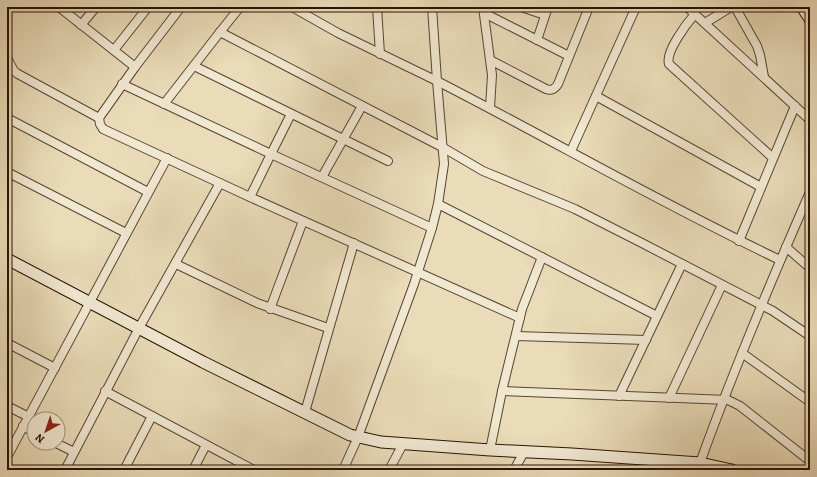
<svg xmlns="http://www.w3.org/2000/svg" width="817" height="477" font-family="Alegreya,serif">
<style>
.lines{fill:none;stroke-linecap:round;stroke-linejoin:round}
.minor-casing{stroke:#58442f;stroke-width:10}
.secondary-casing{stroke:#281201;stroke-width:13}
.minor{stroke:#f1e8d2;stroke-width:8}
.secondary{stroke:#f1e8d2;stroke-width:11}
</style>
<rect width="100%" height="100%" fill="#eadcb9"/>
<filter id="stains"><feTurbulence type="fractalNoise" baseFrequency=".005" numOctaves="4"/><feColorMatrix values="0 0 0 0 .2 0 0 0 0 .09 0 0 0 0 .02 0 0 0 .5 -.17"/></filter>
<radialGradient id="worn" r=".72"><stop offset=".6" stop-color="#630" stop-opacity="0"/><stop offset="1" stop-color="#630" stop-opacity=".3"/></radialGradient>
<g class="lines">
<defs>
<g id="minor">
<path d="M 59,7 L 135,67"/>
<path d="M 181,7 L 135,67 L 99,118 L 100,124 L 103,129 L 250,197 L 520,318"/>
<path d="M 240,7 L 220,32 L 442,147 L 483,171 L 575,209 L 640,242 L 773,311 L 810,336"/>
<path d="M 292,7 L 338,33 L 437,81 L 444,164 L 438,204 L 432,228 L 414,284 L 358,437 L 343,470"/>
<path d="M 377,7 L 380,54"/>
<path d="M 432,7 L 437,81 C 552,140 664,205 780,260"/>
<path d="M 483,7 L 492,75 L 490,108"/>
<path d="M 521,7 L 545,15"/>
<path d="M 687,7 L 810,120"/>
<path d="M 735,7 L 757,46 L 760,55 L 764,77"/>
<path d="M 484,13 L 569,56"/>
<path d="M 695,14 C 687,23 665,52 669,64 L 773,158"/>
<path d="M 705,23 L 731,7"/>
<path d="M 81,25 L 96,7"/>
<path d="M 537,40 L 548,7"/>
<path d="M 114,50 L 148,7"/>
<path d="M 7,58 L 14,71 L 18,74 L 99,118"/>
<path d="M 490,60 L 546,89 C 552,91 555,89 558,84 L 589,7"/>
<path d="M 194,66 L 388,161"/>
<path d="M 122,84 L 271,154 L 250,197"/>
<path d="M 596,96 L 761,187"/>
<path d="M 164,104 L 220,32"/>
<path d="M 291,114 L 271,154 L 432,228"/>
<path d="M 7,118 L 148,192"/>
<path d="M 571,151 L 636,7"/>
<path d="M 7,172 L 126,233"/>
<path d="M 322,177 L 362,106"/>
<path d="M 438,204 L 657,316"/>
<path d="M 739,241 L 795,106"/>
<path d="M 786,247 L 810,268"/>
<path d="M 176,264 L 257,303 L 328,328"/>
<path d="M 270,309 L 303,221"/>
<path d="M 516,336 L 646,340"/>
<path d="M 7,343 L 55,368"/>
<path d="M 742,353 L 810,402"/>
<path d="M 105,391 L 254,470"/>
<path d="M 502,391 L 728,400 L 740,406 L 810,461"/>
<path d="M 619,396 L 682,264"/>
<path d="M 669,398 L 722,285"/>
<path d="M 7,406 L 29,417"/>
<path d="M 305,412 L 354,243"/>
<path d="M 23,426 L 34,432"/>
<path d="M 56,443 L 74,452"/>
<path d="M 490,450 L 502,391 L 522,309 L 542,257"/>
<path d="M 7,457 L 167,158"/>
<path d="M 700,463 C 733,371 771,281 810,192"/>
<path d="M 65,470 L 139,328 L 220,183"/>
<path d="M 124,470 L 152,416"/>
<path d="M 193,470 L 206,445"/>
<path d="M 389,470 L 403,444"/>
<path d="M 514,470 L 524,452"/>
</g>
<g id="secondary">
<path d="M 802,7 L 810,19"/>
<path d="M 7,259 L 203,362 L 350,435 L 381,442 L 490,450 L 572,454 L 700,463 L 732,470"/>
</g>
</defs>
<!-- minor casing -->
<use href="#minor" class="minor-casing"/>
<!-- secondary casing -->
<use href="#secondary" class="secondary-casing"/>
<!-- minor -->
<use href="#minor" class="minor"/>
<!-- secondary -->
<use href="#secondary" class="secondary"/>
</g>
<!-- margin -->
<rect width="817" height="477" fill="none" stroke="#eadcb9" stroke-width="24"/>
<rect x="8" y="8" width="801" height="461" fill="none" stroke="#281201" stroke-width="2"/>
<rect x="12" y="12" width="793" height="453" fill="none" stroke="#281201"/>
<!-- north arrow -->
<g transform="translate(46 431) rotate(220)"><circle r="19" fill="#f1e8d2" stroke="#a1927e"/>
<path d="M0-3L7 15L0 10L-7 15Z" fill="#8f2418"/>
<text y="-6" font-size="11" font-weight="bold" text-anchor="middle" fill="#281201">N</text>
</g>
<rect width="100%" height="100%" filter="url(#stains)"/>
<rect width="100%" height="100%" fill="url(#worn)"/>
</svg>
